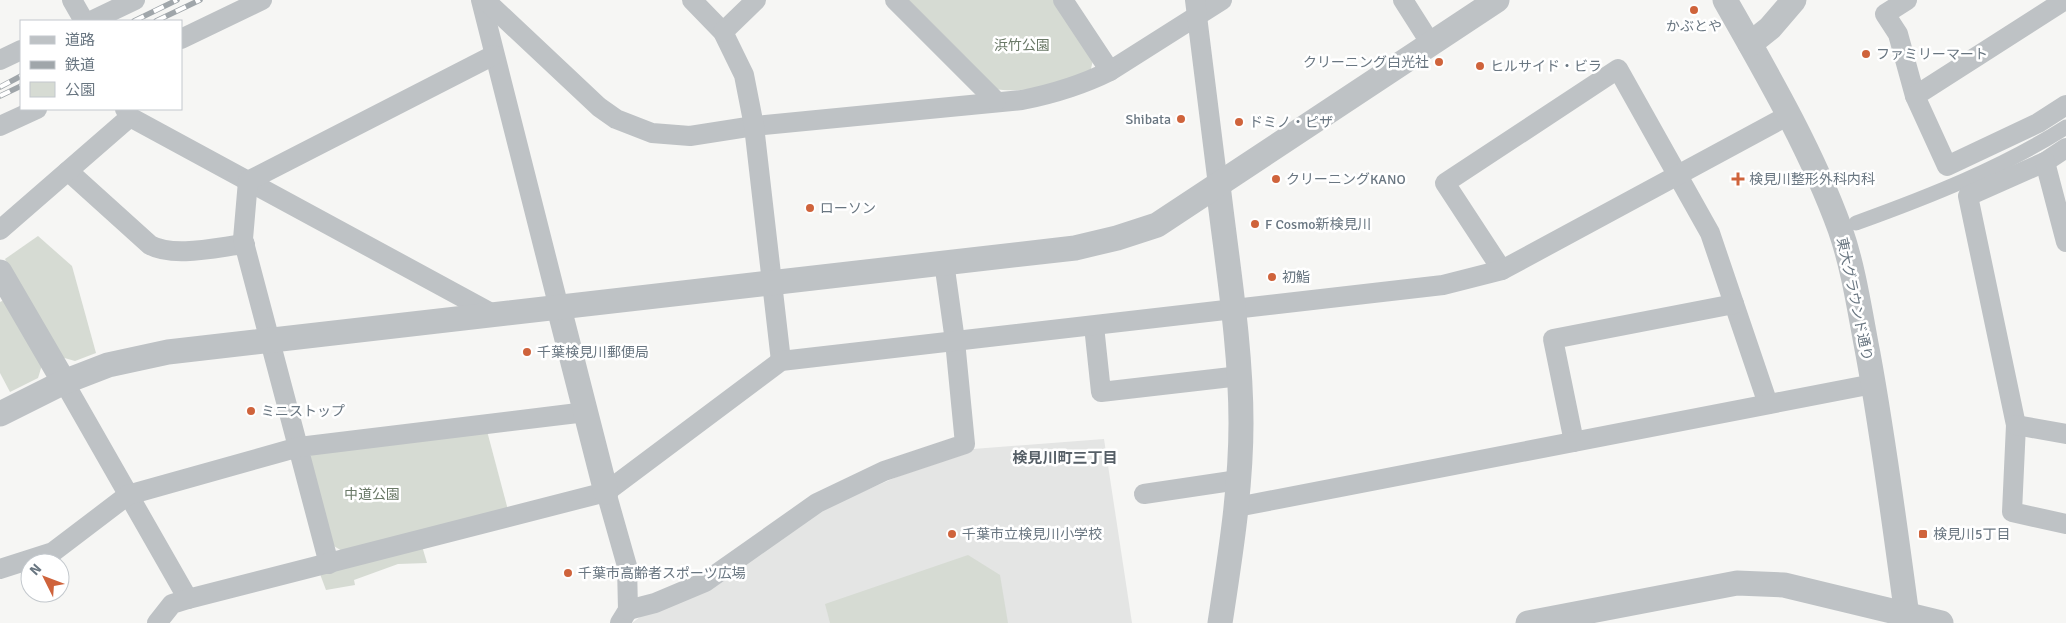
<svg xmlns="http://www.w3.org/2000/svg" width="2066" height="623" font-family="Signika,'Noto Sans JP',sans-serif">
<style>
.built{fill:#e4e5e4}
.green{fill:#d6dbd3}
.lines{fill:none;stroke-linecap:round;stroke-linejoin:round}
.pedestrian{stroke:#bec2c5;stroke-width:15}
.minor{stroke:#bec2c5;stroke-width:20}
.tertiary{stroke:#bec2c5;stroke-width:25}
.rail-casing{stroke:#a0a6aa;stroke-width:5.5}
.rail{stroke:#fff;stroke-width:4;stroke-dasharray:11;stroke-linecap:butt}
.poi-dot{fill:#cf633b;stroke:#fff;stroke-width:2}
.labels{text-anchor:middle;stroke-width:5;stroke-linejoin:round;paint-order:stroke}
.poi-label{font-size:14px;fill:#697681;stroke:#fff;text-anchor:start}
.park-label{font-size:14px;fill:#6a7967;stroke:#fff}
.street-label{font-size:14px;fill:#697681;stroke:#fff}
.neighbourhood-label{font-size:15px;font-weight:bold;fill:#565f67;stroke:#fff}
</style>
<rect width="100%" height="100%" fill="#f6f6f4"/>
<!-- built -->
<path class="built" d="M 1104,439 L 1132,623 L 632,623 L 644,614 L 820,510 L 899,476 L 973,449 Z"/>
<!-- green -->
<g class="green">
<path d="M 905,0 L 1053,0 L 1093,60 L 1090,73 C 1055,84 1031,94 993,89 Z"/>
<path d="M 38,236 L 72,266 L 96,353 L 75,361 L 61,357 L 5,259 Z"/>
<path d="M 4,300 L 42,365 L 38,378 L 10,392 L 0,373 L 0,302 Z"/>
<path d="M 487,431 L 508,510 L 344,552 L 332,545 L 309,458 L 314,451 Z"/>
<path d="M 422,546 L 427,563 L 398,564 L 354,580 L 355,585 L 326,590 L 320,574 Z"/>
<path d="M 968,555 L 1000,575 L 1008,623 L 830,623 L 825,604 Z"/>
</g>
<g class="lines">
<!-- pedestrian -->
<path class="pedestrian" d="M 1856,223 C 1928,197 2002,168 2066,127"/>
<!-- minor -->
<g class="minor">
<path d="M 72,0 L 84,21"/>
<path d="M 481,0 L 559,308"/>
<path d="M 485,0 L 599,107 L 616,119 L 652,133 L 690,136 L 754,126 L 1022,100 C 1052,94 1082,85 1110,71 L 1222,0"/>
<path d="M 692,0 L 723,32 L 744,75 L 754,126 L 781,361"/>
<path d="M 895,0 L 996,101"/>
<path d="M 1063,0 L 1110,71"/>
<path d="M 1195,0 L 1218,185"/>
<path d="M 1403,0 L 1431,44"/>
<path d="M 1907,0 L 1885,14 L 1898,34 L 1915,96"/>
<path d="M 2065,0 L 1915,96 L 1947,166 L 2038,123 L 2066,105"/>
<path d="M 91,21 L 135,0"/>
<path d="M 723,32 L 756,0"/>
<path d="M 181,39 L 262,0"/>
<path d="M 0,60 L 21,50"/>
<path d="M 125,109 L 130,117 L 493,314"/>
<path d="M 0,126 L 37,109"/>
<path d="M 2066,148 L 2045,162 L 1968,196 L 2016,425 L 2012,512 L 2066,524"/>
<path d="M 2045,162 L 2066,242"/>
<path d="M 68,171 L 150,245 C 174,258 218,247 245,244"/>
<path d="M 0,230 L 130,117"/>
<path d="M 1502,270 L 1445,183 L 1618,69 L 1710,233 L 1768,404"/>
<path d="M 1094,326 L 1101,392 L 1240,376"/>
<path d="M 64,382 L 188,599"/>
<path d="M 2016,425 L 2066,434"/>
<path d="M 1574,442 L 1553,339 L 1734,304"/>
<path d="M 606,492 L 627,566 L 628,610 L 620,623"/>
<path d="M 1144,494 L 1238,480"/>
<path d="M 1237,507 L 1873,384"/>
<path d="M 329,564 L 243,239 L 248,181 L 494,55"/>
<path d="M 0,569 L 53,552 L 128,495 L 299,447 L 586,412"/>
<path d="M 628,610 L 655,603 L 705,582 L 817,503 L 884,471 L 965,444 L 955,341 L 944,262"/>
<path d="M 157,623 L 172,604 L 188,599 L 606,492 L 781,361 L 1443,285 L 1502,270 L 1789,115"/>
</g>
<!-- tertiary -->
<g class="tertiary">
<path d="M 1725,0 C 1767,74 1811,149 1840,229 C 1854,269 1860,313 1868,354 C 1884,441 1895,528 1907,616 L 1907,623"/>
<path d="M 1750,44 L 1770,28 L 1794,0"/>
<path d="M 1218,185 C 1227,263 1241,345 1241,423 C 1241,490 1230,557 1220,623"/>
<path d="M 0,272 L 64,382"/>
<path d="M 559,308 L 606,492"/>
<path d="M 0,414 L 64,382 L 108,365 L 168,352 L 1075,248 L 1117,238 L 1157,225 L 1497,0"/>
<path d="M 1528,623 L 1737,583 L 1784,585 L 1941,623"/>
</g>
<defs>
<g id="rail">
<path d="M 134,21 L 177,0"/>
<path d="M 156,21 L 200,0"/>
<path d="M 0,87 L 21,76"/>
<path d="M 0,96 L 21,86"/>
</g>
</defs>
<!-- rail casing -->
<use href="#rail" class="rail-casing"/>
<!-- rail -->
<use href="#rail" class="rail"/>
</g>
<!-- markers -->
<g class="poi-dot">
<circle cx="1694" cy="10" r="5"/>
<circle cx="1866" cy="54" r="5"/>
<circle cx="1439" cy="62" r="5"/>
<circle cx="1480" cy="66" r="5"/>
<circle cx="1181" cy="119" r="5"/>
<circle cx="1239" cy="122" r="5"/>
<circle cx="1276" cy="179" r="5"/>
<path d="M1735.5 171.5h5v5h5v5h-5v5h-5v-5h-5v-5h5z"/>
<circle cx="810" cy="208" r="5"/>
<circle cx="1255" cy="224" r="5"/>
<circle cx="1272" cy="277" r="5"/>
<circle cx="527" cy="352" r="5"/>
<circle cx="251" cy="411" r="5"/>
<circle cx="952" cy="534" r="5"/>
<rect x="1918" y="529" width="10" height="10" rx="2.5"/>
<circle cx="568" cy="573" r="5"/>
</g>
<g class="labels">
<!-- poi labels -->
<g class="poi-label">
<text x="1694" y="31" text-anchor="middle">かぶとや</text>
<text x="1876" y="59">ファミリーマート</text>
<text x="1429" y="67" text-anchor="end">クリーニング白光社</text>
<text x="1490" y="71">ヒルサイド・ビラ</text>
<text x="1171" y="124" text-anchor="end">Shibata</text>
<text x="1249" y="127">ドミノ・ピザ</text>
<text x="1286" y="184">クリーニングKANO</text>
<text x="1749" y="184">検見川整形外科内科</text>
<text x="820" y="213">ローソン</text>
<text x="1265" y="229">F Cosmo新検見川</text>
<text x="1282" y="282">初鮨</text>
<text x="537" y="357">千葉検見川郵便局</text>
<text x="261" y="416">ミニストップ</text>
<text x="962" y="539">千葉市立検見川小学校</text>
<text x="1933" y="539">検見川5丁目</text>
<text x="578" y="578">千葉市高齢者スポーツ広場</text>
</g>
<!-- park labels -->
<g class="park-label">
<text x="1022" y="50">浜竹公園</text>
<text x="372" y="499">中道公園</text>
</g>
<!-- street labels -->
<g class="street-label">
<text transform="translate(1855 299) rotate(78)" y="5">東大グラウンド通り</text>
</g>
<!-- neighbourhood labels -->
<g class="neighbourhood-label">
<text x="1065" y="463">検見川町三丁目</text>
</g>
</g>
<!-- legend -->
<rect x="20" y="20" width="162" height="90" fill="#ffffff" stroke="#c3c8cd"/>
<rect x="30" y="36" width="25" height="8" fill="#bec2c5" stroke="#c3c8cd"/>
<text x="65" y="45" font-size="15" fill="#697681">道路</text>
<rect x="30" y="61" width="25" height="8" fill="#a0a6aa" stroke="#c3c8cd"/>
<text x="65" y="70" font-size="15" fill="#697681">鉄道</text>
<rect x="30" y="82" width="25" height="15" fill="#d6dbd3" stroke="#c3c8cd"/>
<text x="65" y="95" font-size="15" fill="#697681">公園</text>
<!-- north arrow -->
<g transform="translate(45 578) rotate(312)"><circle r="24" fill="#ffffff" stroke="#c3c8cd"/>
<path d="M0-4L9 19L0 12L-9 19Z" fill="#cf633b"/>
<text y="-8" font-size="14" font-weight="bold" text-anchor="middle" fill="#697681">N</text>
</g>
</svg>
